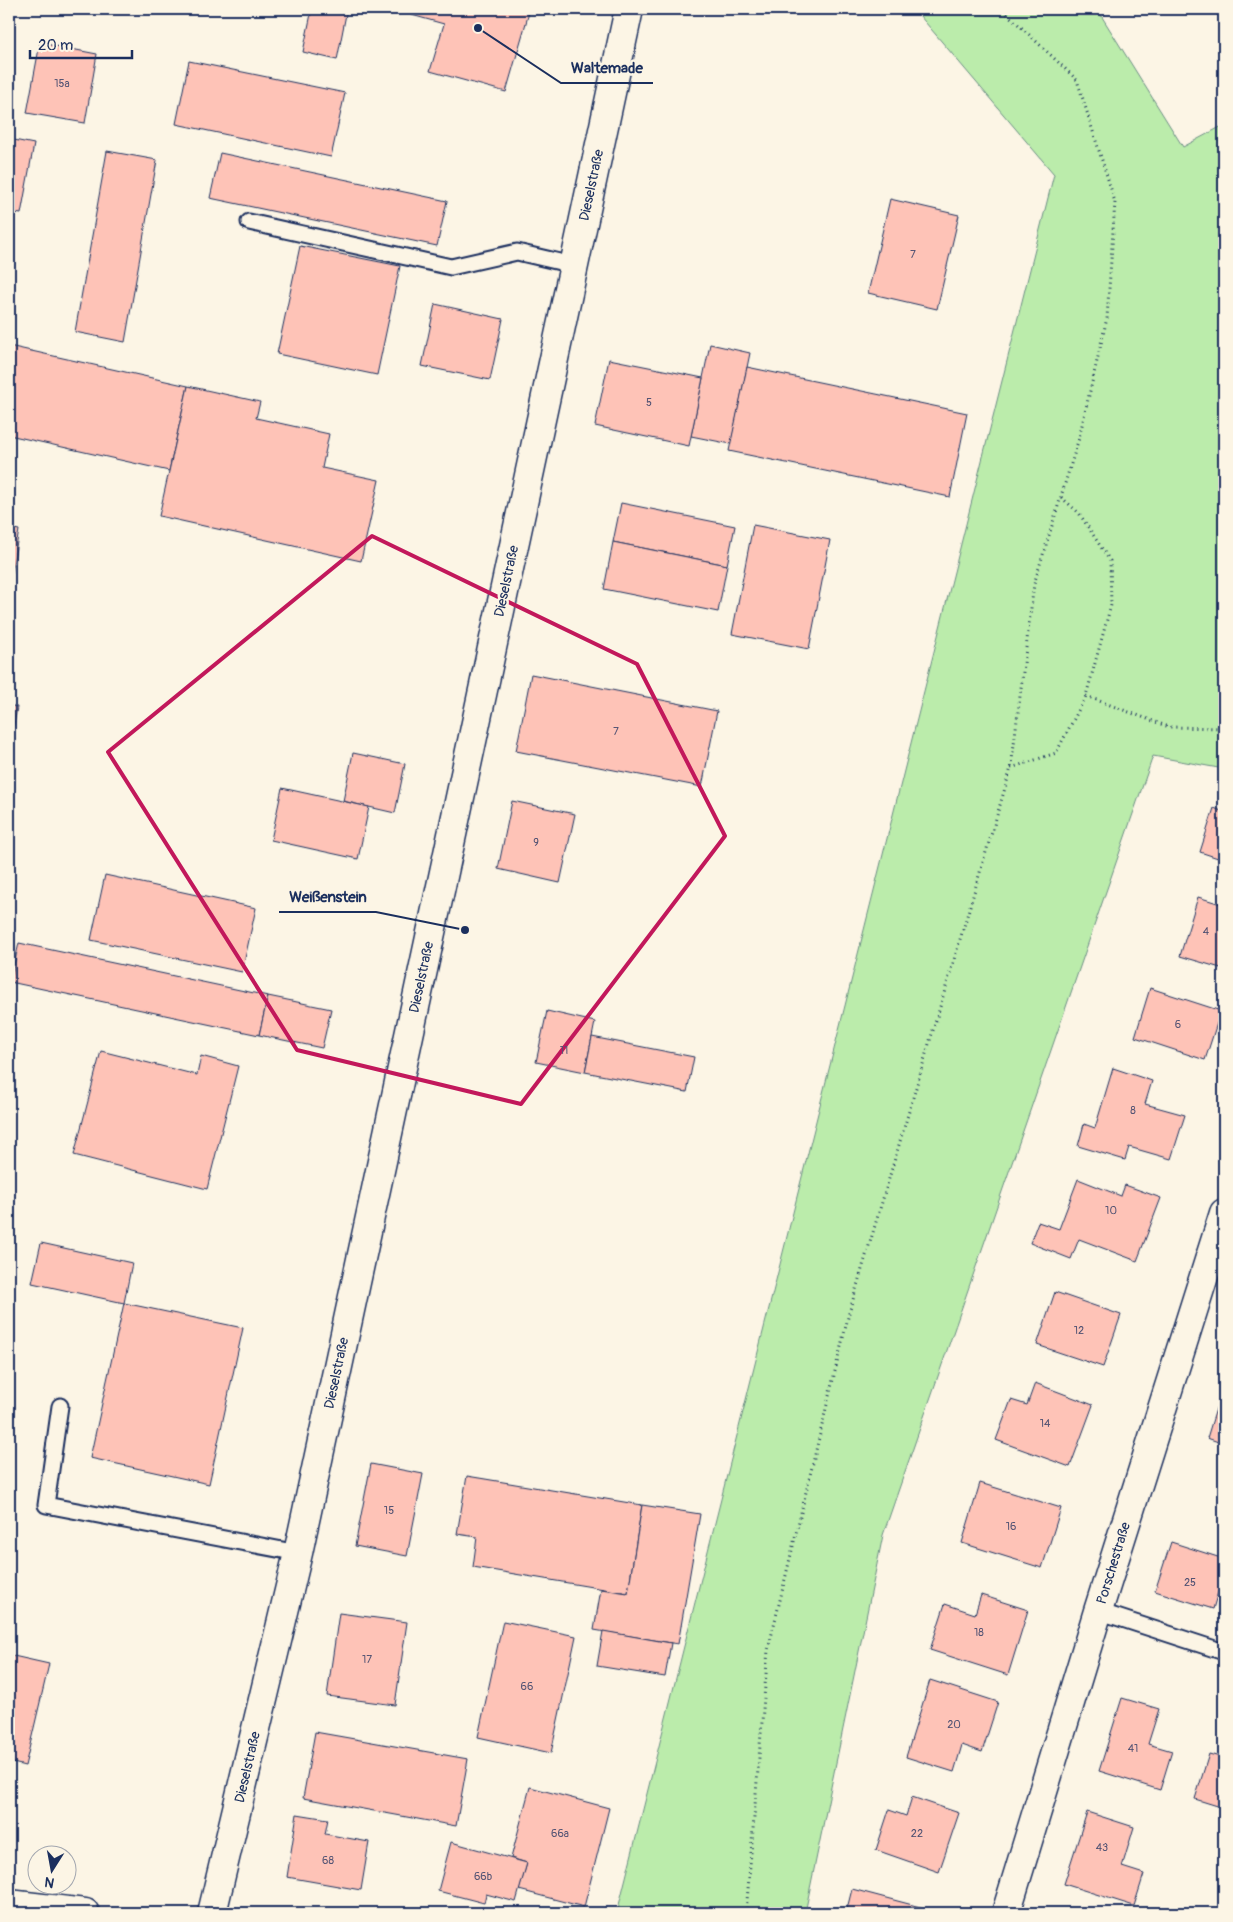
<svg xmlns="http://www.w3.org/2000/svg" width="1233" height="1922" font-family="Pangolin,sans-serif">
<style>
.green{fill:#bbecab;stroke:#6b8e84}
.building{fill:#fec3b7;stroke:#1b2f5e}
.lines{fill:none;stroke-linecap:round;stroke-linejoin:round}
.service-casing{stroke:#1b2f5e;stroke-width:19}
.minor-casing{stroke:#1b2f5e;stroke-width:31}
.path{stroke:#1b2f5e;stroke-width:3;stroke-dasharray:1 4;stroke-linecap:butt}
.service{stroke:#fcf5e5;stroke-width:15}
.minor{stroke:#fcf5e5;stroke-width:28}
.marked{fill:none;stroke:#c2185b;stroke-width:4;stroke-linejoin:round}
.labels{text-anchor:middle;stroke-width:5;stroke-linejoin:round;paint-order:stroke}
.number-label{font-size:11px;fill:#545474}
.street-label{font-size:14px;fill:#1b2f5e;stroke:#fcf5e5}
.leader{fill:none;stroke:#1b2f5e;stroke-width:2}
.callout-dot{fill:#1b2f5e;stroke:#fcf5e5;stroke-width:2}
.callout-label{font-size:15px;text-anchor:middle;font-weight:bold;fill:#1b2f5e;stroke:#fcf5e5;stroke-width:5;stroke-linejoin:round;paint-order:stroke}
</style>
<rect width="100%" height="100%" fill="#fcf5e5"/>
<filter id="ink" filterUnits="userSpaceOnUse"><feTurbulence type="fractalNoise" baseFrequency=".02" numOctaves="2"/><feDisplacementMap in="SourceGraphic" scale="10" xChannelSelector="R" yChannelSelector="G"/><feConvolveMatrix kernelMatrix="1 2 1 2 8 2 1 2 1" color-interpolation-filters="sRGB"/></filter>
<g filter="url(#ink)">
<!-- green -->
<path class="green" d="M 914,9 L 1097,9 L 1183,147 L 1224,125 L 1224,769 L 1153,756 L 883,1535 L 805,1913 L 617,1913 L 1054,174 Z"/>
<!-- building -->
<g class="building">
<path d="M 312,9 L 347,9 L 337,60 L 303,52 Z"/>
<path d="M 390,9 L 530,9 L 506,92 L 430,71 L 444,24 Z"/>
<path d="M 40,43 L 97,54 L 85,123 L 27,113 Z"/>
<path d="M 189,61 L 345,93 L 331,157 L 176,124 Z"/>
<path d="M 9,139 L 34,144 L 21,214 L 9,212 Z"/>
<path d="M 107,151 L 157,160 L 125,342 L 75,332 Z"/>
<path d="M 220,153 L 447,201 L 437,246 L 210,198 Z"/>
<path d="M 890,199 L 959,215 L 937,309 L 868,293 Z"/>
<path d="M 300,246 L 400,266 L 377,375 L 277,354 Z"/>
<path d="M 435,304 L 503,319 L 490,380 L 422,366 Z"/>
<path d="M 710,344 L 750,353 L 731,444 L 691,436 Z"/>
<path d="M 9,346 L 188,386 L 169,471 L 9,435 Z"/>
<path d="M 609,359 L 703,378 L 689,446 L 595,426 Z"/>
<path d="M 747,367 L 967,413 L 950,497 L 729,451 Z"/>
<path d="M 188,386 L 260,402 L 256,418 L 329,434 L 322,468 L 379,480 L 361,561 L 159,516 Z"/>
<path d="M 621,503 L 735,526 L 727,565 L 613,542 Z"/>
<path d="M 753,525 L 830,540 L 809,649 L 732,634 Z"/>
<path d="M 9,528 L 19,530 L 9,588 Z"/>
<path d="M 613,542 L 727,565 L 718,612 L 604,589 Z"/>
<path d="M 531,674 L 717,711 L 702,787 L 516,751 Z"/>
<path d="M 9,705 L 17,707 L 9,755 Z"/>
<path d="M 353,753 L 405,764 L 395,813 L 343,801 Z"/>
<path d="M 282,788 L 369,807 L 358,859 L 271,840 Z"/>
<path d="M 512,801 L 575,814 L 560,883 L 498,869 Z"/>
<path d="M 1214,808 L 1224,812 L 1224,860 L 1200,852 Z"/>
<path d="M 105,875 L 256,908 L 242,972 L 91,940 Z"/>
<path d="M 1198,897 L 1224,905 L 1224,969 L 1180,956 Z"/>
<path d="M 19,943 L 268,996 L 259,1035 L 10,982 Z"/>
<path d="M 1150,988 L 1221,1011 L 1205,1060 L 1135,1037 Z"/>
<path d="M 268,996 L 331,1009 L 322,1048 L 259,1035 Z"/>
<path d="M 547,1011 L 595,1022 L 585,1072 L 536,1062 Z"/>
<path d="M 592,1037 L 694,1057 L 687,1092 L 585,1072 Z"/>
<path d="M 101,1051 L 197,1075 L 201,1056 L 238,1066 L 207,1189 L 74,1155 Z"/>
<path d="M 1113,1068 L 1152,1081 L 1145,1104 L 1185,1115 L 1171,1159 L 1129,1147 L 1125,1160 L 1078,1146 L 1084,1124 L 1095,1128 Z"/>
<path d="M 1078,1179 L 1121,1196 L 1125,1185 L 1161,1198 L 1137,1261 L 1079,1239 L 1071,1259 L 1030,1243 L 1038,1222 L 1059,1229 Z"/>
<path d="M 41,1243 L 132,1263 L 124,1303 L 32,1283 Z"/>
<path d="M 1055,1292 L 1121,1315 L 1103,1367 L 1037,1345 Z"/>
<path d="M 124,1303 L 243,1328 L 209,1484 L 90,1458 Z"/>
<path d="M 1035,1383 L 1093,1405 L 1070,1467 L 996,1440 L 1011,1400 L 1027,1405 Z"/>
<path d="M 1224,1383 L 1224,1444 L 1207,1438 Z"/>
<path d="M 371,1464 L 423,1474 L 407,1556 L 355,1546 Z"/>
<path d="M 467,1476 L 642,1505 L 628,1593 L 473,1567 L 477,1537 L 457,1534 Z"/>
<path d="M 980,1483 L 1061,1508 L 1042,1568 L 962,1543 Z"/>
<path d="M 642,1505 L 700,1514 L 678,1644 L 594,1630 L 601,1589 L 628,1593 Z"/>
<path d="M 1171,1542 L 1224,1559 L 1224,1572 L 1213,1609 L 1155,1591 Z"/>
<path d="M 981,1595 L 1028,1610 L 1008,1675 L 930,1650 L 945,1604 L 975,1614 Z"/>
<path d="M 339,1613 L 407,1622 L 395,1705 L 327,1696 Z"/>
<path d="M 503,1621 L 576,1636 L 551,1753 L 478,1737 Z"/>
<path d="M 603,1631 L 671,1643 L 665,1677 L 597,1666 Z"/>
<path d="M 9,1655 L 49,1664 L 25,1766 L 9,1762 Z"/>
<path d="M 930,1680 L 998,1702 L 982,1752 L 962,1745 L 954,1772 L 906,1757 Z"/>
<path d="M 1122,1698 L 1159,1709 L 1148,1744 L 1172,1751 L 1160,1790 L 1099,1771 Z"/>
<path d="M 315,1732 L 468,1759 L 456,1826 L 303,1798 Z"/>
<path d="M 1209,1754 L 1224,1758 L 1224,1808 L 1195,1799 Z"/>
<path d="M 530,1787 L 609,1808 L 584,1907 L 519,1890 L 527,1863 L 511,1858 Z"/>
<path d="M 912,1797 L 959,1813 L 939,1872 L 876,1850 L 889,1810 L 906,1816 Z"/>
<path d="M 1087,1812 L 1134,1827 L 1122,1867 L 1144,1874 L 1134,1906 L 1064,1884 Z"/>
<path d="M 297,1814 L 328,1819 L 325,1834 L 369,1842 L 361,1890 L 287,1877 Z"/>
<path d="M 451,1842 L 527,1863 L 516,1902 L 486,1894 L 484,1903 L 438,1891 Z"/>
<path d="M 852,1889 L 924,1908 L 923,1913 L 846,1913 Z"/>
</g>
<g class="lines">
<defs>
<g id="service">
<path d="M 249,222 L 451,267 L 517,252 L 573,265"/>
<path d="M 60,1406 L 46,1505 L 298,1553"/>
<path d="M 1098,1611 L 1224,1652"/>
</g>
<g id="minor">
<path d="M 9,1904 L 85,1913"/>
<path d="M 212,1913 L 298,1553 L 629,9"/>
<path d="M 1006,1913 L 1098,1611 L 1224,1213"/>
</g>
</defs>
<!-- service casing -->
<use href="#service" class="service-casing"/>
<!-- minor casing -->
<use href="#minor" class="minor-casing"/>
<!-- path -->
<g class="path">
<path d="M 1086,696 L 1169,727 L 1224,728"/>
<path d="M 1011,768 L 1056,753 L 1086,696 L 1111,605 L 1110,561 L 1079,513 L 1061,497"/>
<path d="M 746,1913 L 768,1650 L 849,1313 L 1011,768 L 1034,584 L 1079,438 L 1107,318 L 1115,202 L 1077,80 L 1002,9"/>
</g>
<!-- service -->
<use href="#service" class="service"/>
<!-- minor -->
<use href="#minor" class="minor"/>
</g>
</g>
<!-- marked area -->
<path class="marked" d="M 372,536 L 637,664 L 725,836 L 521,1104 L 297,1050 L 108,752 Z"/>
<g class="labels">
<!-- number labels -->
<g class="number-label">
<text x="62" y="87">15a</text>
<text x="913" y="258">7</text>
<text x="649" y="406">5</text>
<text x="616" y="735">7</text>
<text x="536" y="846">9</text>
<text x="1206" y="935">4</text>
<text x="1178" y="1028">6</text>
<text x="564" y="1054">11</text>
<text x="1133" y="1114">8</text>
<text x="1111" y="1214">10</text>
<text x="1079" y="1334">12</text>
<text x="1045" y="1427">14</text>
<text x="389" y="1514">15</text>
<text x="1011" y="1530">16</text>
<text x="1190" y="1586">25</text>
<text x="979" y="1636">18</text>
<text x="367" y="1663">17</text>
<text x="527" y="1690">66</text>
<text x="954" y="1728">20</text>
<text x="1133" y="1752">41</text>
<text x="560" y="1837">66a</text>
<text x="917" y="1837">22</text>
<text x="1102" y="1851">43</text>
<text x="328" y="1864">68</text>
<text x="483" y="1880">66b</text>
</g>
<!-- street labels -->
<g class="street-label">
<text transform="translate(591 185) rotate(-78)" y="5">Dieselstraße</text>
<text transform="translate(506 581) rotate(-78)" y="5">Dieselstraße</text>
<text transform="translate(421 977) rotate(-78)" y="5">Dieselstraße</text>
<text transform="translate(336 1373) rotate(-78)" y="5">Dieselstraße</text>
<text transform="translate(1113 1563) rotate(-73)" y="5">Porschestraße</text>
<text transform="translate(247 1767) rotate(-77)" y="5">Dieselstraße</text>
</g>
</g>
<!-- callouts -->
<path class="leader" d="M478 28L561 83H653M465 930L376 912H279"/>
<g class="callout-dot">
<circle cx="478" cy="28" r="5"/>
<circle cx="465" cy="930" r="5"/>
</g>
<g class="callout-label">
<text x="607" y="73">Waltemade</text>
<text x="328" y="902">Weißenstein</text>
</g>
<!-- margin -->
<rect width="1233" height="1922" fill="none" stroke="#fcf5e5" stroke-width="30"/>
<rect x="15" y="15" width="1203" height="1892" fill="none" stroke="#1b2f5e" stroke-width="2" filter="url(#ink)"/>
<!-- north arrow -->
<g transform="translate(52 1870) rotate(191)"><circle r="24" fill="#fcf5e5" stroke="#a2a6af"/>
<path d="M0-4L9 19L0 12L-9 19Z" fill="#1b2f5e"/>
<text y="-8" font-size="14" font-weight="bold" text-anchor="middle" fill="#1b2f5e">N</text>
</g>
<!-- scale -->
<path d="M30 50v8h102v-8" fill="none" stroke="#1b2f5e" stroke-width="2.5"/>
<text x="38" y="50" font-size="15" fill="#1b2f5e" stroke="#fcf5e5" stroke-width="4" paint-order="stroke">20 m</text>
</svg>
